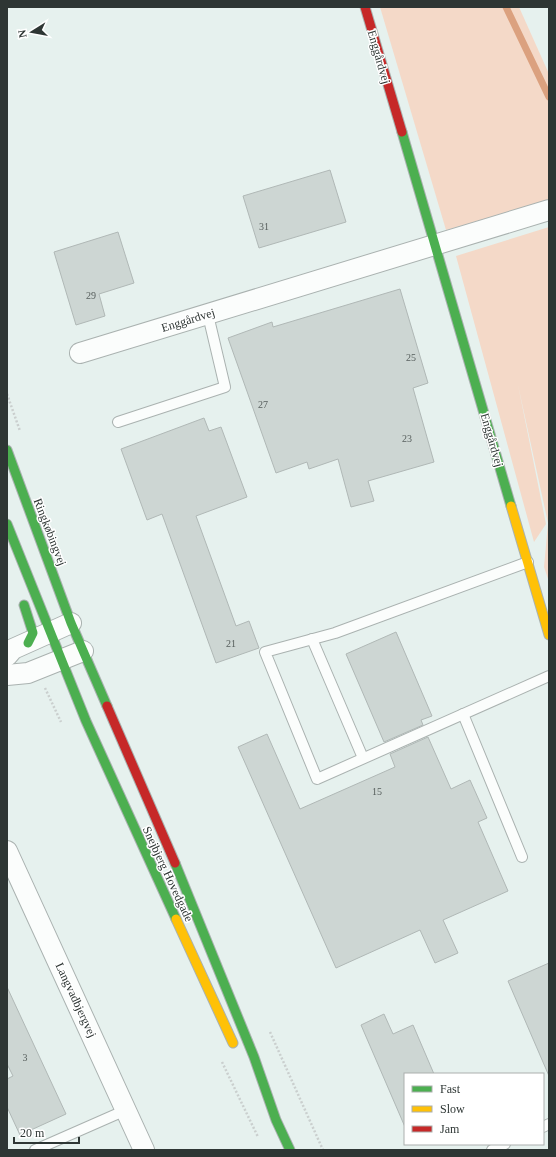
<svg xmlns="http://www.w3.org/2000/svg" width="556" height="1157" font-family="'Times New Roman',serif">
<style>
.green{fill:#f4d9c8}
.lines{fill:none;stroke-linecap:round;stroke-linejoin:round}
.stream{stroke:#dba17f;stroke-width:7}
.building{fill:#cdd6d3;stroke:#b0b8b6}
.lane-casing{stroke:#aab2b0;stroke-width:12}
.street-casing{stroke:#aab2b0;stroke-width:22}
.fast-casing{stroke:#aab2b0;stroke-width:11}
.slow-casing{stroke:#aab2b0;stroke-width:11}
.jam-casing{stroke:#aab2b0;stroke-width:11}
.path{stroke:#cacfce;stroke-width:2.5;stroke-dasharray:2 2;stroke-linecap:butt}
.lane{stroke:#fbfdfc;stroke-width:10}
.street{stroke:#fbfdfc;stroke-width:20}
.fast{stroke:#4caf50;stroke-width:9}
.slow{stroke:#ffc107;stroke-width:9}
.jam{stroke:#c62828;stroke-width:9}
.labels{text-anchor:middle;stroke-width:3;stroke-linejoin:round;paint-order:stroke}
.number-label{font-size:10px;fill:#565e5c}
.street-label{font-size:12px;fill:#2e3634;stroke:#fff}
</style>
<rect width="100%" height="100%" fill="#e6f1ee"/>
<!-- green -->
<g class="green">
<path d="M 380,7 L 519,7 L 549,74 L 549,202 L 446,230 Z"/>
<path d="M 549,227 L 549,582 L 544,567 L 548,523 L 518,385 L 546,524 L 534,542 L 456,256 Z"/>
</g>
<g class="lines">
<!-- stream -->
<path class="stream" d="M 506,7 L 549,97"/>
</g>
<!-- building -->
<g class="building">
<path d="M 330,170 L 346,222 L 259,248 L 243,196 Z"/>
<path d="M 118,232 L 134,283 L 99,294 L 105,316 L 76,325 L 54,252 Z"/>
<path d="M 400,289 L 428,383 L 413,388 L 434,462 L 368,481 L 374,501 L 351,507 L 338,459 L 309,469 L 307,462 L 276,473 L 228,338 L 272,322 L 273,327 Z"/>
<path d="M 204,418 L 209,431 L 221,427 L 247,497 L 196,516 L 236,626 L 249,621 L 259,648 L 216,663 L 162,514 L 147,520 L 121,449 Z"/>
<path d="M 396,632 L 432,716 L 421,720 L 423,725 L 384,742 L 346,654 Z"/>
<path d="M 267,734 L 300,809 L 395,767 L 390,754 L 428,737 L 451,789 L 470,780 L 487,818 L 478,822 L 508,891 L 443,920 L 458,953 L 435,963 L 420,930 L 336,968 L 238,747 Z"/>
<path d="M 549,963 L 549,1076 L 508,981 Z"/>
<path d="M 7,987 L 66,1114 L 20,1135 L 7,1107 L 7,1079 L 13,1076 L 7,1064 Z"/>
<path d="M 384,1014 L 393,1034 L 413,1025 L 434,1074 L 405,1074 L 405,1127 L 361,1025 Z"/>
</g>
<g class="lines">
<defs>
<g id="lane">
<path d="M 118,422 L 225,387 L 208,315"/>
<path d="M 528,562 L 335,633 L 265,652 L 317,779 L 549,676"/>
<path d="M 312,639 L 363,758"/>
<path d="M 463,714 L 522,857"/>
<path d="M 543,1127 L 549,1124"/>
<path d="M 35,1150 L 126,1110"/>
<path d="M 492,1150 L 505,1144"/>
</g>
<g id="street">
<path d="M 80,353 L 549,210"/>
<path d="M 7,656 L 13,649 L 71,623"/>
<path d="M 7,675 L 28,673 L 83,651"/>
<path d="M 7,851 L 144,1150"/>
</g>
<g id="fast">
<path d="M 402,132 L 511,506"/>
<path d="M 7,450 L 71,623 L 107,706"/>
<path d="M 7,524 L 86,721 L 176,919"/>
<path d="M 24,605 L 33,633 L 28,643"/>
<path d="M 175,863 L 254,1057 L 276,1120 L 290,1150"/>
</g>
<g id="slow">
<path d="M 511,506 L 549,635"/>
<path d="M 176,919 L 233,1043"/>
</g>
<g id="jam">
<path d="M 365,7 L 402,132"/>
<path d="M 107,706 L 175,863"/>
</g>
</defs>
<!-- lane casing -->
<use href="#lane" class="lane-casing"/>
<!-- street casing -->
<use href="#street" class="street-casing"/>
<!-- fast casing -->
<use href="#fast" class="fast-casing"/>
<!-- slow casing -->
<use href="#slow" class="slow-casing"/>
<!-- jam casing -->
<use href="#jam" class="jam-casing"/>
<!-- path -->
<g class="path">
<path d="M 7,394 L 20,431"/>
<path d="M 45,688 L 61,722"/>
<path d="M 270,1032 L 323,1150"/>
<path d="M 222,1062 L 258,1137"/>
</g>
<!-- lane -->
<use href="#lane" class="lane"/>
<!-- street -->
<use href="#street" class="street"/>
<!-- fast -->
<use href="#fast" class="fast"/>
<!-- slow -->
<use href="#slow" class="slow"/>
<!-- jam -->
<use href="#jam" class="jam"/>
</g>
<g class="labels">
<!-- number labels -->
<g class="number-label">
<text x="264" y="230">31</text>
<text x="91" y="299">29</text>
<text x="411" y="361">25</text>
<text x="263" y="408">27</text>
<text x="407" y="442">23</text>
<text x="231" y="647">21</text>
<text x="377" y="795">15</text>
<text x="25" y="1061">3</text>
</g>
<!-- street labels -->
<g class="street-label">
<text transform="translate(379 57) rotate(74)" y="4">Enggårdvej</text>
<text transform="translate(188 320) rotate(-17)" y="4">Enggårdvej</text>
<text transform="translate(492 440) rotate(74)" y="4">Enggårdvej</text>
<text transform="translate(50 532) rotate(69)" y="4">Ringkøbingvej</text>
<text transform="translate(168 874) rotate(65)" y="4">Snejbjerg Hovedgade</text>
<text transform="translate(76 1000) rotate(65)" y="4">Langvadbjergvej</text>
</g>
</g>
<!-- border -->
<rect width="556" height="1157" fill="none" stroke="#2e3634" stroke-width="16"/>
<!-- legend -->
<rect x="404" y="1073" width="140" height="72" fill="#ffffff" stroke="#abafae"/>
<rect x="412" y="1086" width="20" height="6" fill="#4caf50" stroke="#abafae"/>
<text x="440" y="1093" font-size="12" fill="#2e3634">Fast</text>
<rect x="412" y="1106" width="20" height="6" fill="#ffc107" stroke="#abafae"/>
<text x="440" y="1113" font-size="12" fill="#2e3634">Slow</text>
<rect x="412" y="1126" width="20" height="6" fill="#c62828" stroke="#abafae"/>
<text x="440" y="1133" font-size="12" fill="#2e3634">Jam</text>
<!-- north arrow -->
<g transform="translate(32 32) rotate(259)" stroke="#ffffff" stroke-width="3" paint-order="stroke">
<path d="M0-3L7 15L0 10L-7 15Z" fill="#2e3634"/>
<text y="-6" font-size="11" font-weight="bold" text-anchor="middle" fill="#2e3634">N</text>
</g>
<!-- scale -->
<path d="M14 1137v6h65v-6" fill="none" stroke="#2e3634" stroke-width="2"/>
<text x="20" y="1137" font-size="12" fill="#2e3634" stroke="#ffffff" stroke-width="3" paint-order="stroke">20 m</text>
</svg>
